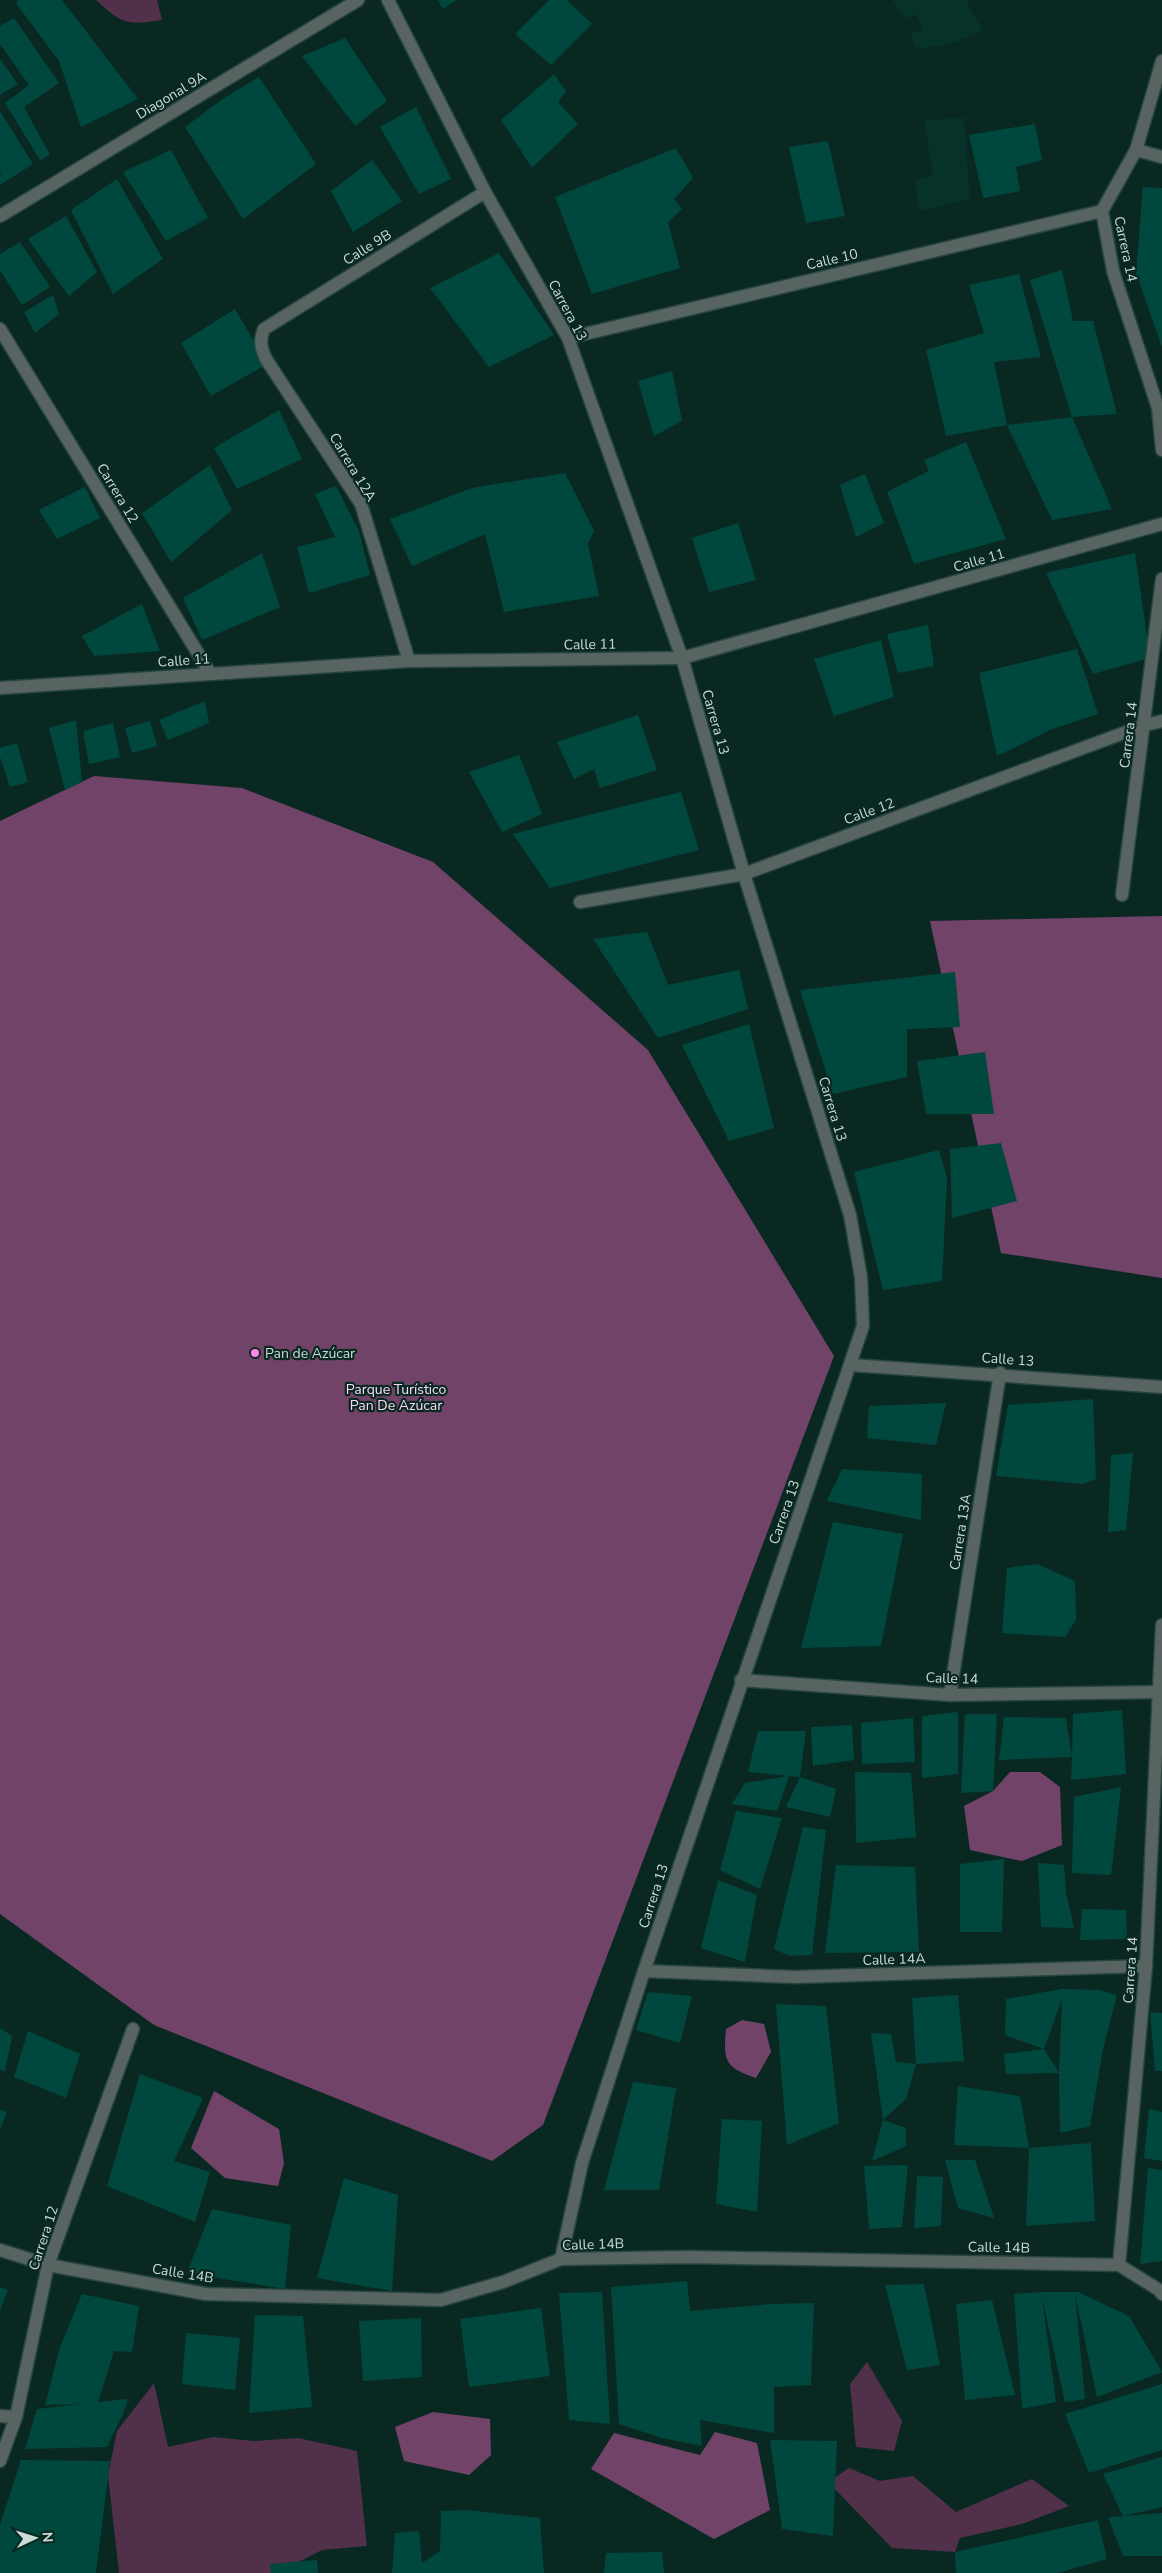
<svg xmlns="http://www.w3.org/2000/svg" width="1162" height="2573" font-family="'Nunito Sans',sans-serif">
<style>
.built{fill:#07322a}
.green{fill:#51304a}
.forest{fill:#724368}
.building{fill:#00483d}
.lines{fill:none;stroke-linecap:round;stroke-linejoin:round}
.minor-casing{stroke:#28453f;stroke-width:15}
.tertiary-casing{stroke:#28453f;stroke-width:15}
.minor{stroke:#576461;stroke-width:12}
.tertiary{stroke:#576461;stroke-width:12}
.poi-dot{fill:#fc86e4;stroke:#092822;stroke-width:2}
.labels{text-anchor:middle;stroke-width:4.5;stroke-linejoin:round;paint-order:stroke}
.street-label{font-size:14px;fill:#cbdbd7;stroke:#092822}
.poi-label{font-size:14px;fill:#cbdbd7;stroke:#092822;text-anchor:start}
.park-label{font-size:14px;fill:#f8d9f0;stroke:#092822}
</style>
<rect width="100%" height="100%" fill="#092822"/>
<!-- built -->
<g class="built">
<path d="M 893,0 L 966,0 L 983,31 L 950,44 L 917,49 L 910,34 L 923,28 L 916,14 L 905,19 Z"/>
<path d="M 964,118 L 970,199 L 918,211 L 916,179 L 933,175 L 924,120 Z"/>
</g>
<!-- green -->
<g class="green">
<path d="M 96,0 L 157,0 L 162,20 C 127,25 123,25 96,0 Z"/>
<path d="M 867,2362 L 902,2421 L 894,2451 L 856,2447 L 850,2384 Z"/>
<path d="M 154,2383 L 168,2447 L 213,2437 L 254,2441 L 298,2438 L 357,2451 L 367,2546 L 322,2550 L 277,2573 L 119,2573 L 108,2475 L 117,2431 Z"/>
<path d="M 849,2468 L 880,2481 L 913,2476 L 956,2512 L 1032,2479 L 1069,2506 L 1022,2524 L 960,2538 L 955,2552 L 892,2548 L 828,2482 Z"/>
</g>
<!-- forest -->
<g class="forest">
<path d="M 94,776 L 242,788 L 433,862 L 648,1050 L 834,1356 L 543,2125 L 492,2161 L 154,2025 L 0,1914 L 0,821 Z"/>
<path d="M 1162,916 L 1162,1278 L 1001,1253 L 930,921 Z"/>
<path d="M 1010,1772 L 1040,1772 L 1060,1787 L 1062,1845 L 1022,1861 L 970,1850 L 964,1806 L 993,1791 Z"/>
<path d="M 742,2020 L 764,2024 L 771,2052 L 756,2078 C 725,2068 723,2061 726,2029 Z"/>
<path d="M 214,2091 L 279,2129 L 284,2163 L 278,2186 L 225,2178 L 191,2148 Z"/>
<path d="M 433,2412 L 490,2419 L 491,2455 L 469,2475 L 404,2461 L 395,2427 Z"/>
<path d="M 715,2432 L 757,2443 L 770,2510 L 714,2539 L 591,2469 L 614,2433 L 700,2455 Z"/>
</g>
<!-- building -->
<g class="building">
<path d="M 19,0 L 62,0 L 138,99 L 81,127 L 59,61 L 16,3 Z"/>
<path d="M 438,0 L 457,0 L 443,9 Z"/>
<path d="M 549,0 L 567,0 L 592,24 L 551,65 L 515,34 Z"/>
<path d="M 14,18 L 59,83 L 24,107 L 50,155 L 40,160 L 5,103 L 29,85 L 0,44 L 0,26 Z"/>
<path d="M 345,38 L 387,101 L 355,126 L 302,56 Z"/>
<path d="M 0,59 L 18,84 L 0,95 Z"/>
<path d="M 554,74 L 566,91 L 558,102 L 578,124 L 532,168 L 501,120 Z"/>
<path d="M 259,77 L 316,164 L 243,219 L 185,127 L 221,100 Z"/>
<path d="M 416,107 L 451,179 L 419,194 L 380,127 Z"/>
<path d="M 0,111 L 33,164 L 0,185 L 0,174 L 3,178 L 0,172 Z"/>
<path d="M 1035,124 L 1042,160 L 1016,167 L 1020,191 L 983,198 L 969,135 Z"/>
<path d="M 828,141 L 845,216 L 806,223 L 789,147 Z"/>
<path d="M 676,148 L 693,178 L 674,199 L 682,209 L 668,222 L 680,268 L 592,294 L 555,197 Z"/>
<path d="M 171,150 L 208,218 L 166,241 L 123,172 Z"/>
<path d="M 372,160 L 402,201 L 353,232 L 331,191 Z"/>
<path d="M 117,179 L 163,259 L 113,294 L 71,210 Z"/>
<path d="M 1143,187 L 1162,188 L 1162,347 L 1136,273 Z"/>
<path d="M 66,216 L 97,272 L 69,296 L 28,239 Z"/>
<path d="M 20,242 L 50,287 L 22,305 L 0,270 L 0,254 Z"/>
<path d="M 499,253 L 554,335 L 489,367 L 430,288 Z"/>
<path d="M 1062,270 L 1073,321 L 1093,321 L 1117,414 L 1072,417 L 1112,509 L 1052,520 L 1007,425 L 1072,417 L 1030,280 Z"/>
<path d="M 1019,274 L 1041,357 L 994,362 L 1007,425 L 946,436 L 926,350 L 984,333 L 969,285 Z"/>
<path d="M 53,295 L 59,314 L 35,333 L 24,312 Z"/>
<path d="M 235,309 L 267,364 L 211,396 L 181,343 Z"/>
<path d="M 672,371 L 682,421 L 654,436 L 638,381 Z"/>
<path d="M 279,410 L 302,459 L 237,489 L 214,448 Z"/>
<path d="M 966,442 L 1006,539 L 914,564 L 887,492 L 929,471 L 924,460 Z"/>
<path d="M 210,465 L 232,510 L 171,562 L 142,513 Z"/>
<path d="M 565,473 L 594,531 L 588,544 L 599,596 L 504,612 L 485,534 L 412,566 L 390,519 L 472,488 Z"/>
<path d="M 865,474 L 884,523 L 856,537 L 840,485 Z"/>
<path d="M 336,486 L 359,531 L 370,575 L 309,593 L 297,547 L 335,537 L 315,494 Z"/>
<path d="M 85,487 L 100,518 L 57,539 L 39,510 Z"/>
<path d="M 738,523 L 756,580 L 709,592 L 692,538 Z"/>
<path d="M 262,553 L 280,607 L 202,640 L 183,598 Z"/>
<path d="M 1135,553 L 1150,658 L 1093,674 L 1046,573 Z"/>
<path d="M 142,604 L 160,651 L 94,656 L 82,636 Z"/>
<path d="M 928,625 L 934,666 L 898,673 L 887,634 Z"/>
<path d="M 881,640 L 894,697 L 834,716 L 814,659 Z"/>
<path d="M 1077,649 L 1098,714 L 1050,730 L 997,756 L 979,673 Z"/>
<path d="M 205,701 L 209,723 L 168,740 L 159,720 Z"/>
<path d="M 638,715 L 657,770 L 600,788 L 594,769 L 574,779 L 557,742 Z"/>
<path d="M 76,720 L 82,782 L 65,790 L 49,728 Z"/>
<path d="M 150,721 L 157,746 L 132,753 L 125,728 Z"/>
<path d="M 113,723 L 120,757 L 89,764 L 83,731 Z"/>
<path d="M 17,743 L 28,782 L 10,787 L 0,757 L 0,748 Z"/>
<path d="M 519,755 L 542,814 L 502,832 L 469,772 Z"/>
<path d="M 681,792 L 699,850 L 550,888 L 513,834 Z"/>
<path d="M 647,932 L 668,985 L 739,970 L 748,1009 L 658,1038 L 593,939 Z"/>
<path d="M 955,972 L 960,1027 L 907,1029 L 907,1077 L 833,1094 L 800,990 Z"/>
<path d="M 749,1024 L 774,1128 L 729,1141 L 682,1045 Z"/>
<path d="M 985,1052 L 994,1114 L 926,1114 L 917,1061 Z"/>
<path d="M 1001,1143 L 1017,1201 L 952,1218 L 950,1149 Z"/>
<path d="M 939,1150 L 947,1178 L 942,1281 L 883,1290 L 854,1172 Z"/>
<path d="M 1093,1399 L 1096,1479 L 1083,1484 L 996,1476 L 1008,1405 Z"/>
<path d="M 946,1403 L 936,1445 L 867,1438 L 869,1406 Z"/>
<path d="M 1133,1453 L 1126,1530 L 1108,1532 L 1111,1455 Z"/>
<path d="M 842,1469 L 922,1474 L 921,1520 L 827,1501 Z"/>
<path d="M 833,1522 L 903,1534 L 881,1646 L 801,1648 Z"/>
<path d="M 1037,1564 L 1075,1581 L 1076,1620 L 1065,1637 L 1002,1633 L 1007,1568 Z"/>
<path d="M 1122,1710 L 1126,1774 L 1071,1780 L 1072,1757 L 999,1760 L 1004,1717 L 1066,1718 L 1072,1757 L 1073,1714 Z"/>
<path d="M 958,1712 L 958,1774 L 922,1778 L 922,1716 Z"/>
<path d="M 965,1714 L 997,1714 L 993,1791 L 961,1793 Z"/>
<path d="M 913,1718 L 915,1762 L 862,1764 L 861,1723 Z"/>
<path d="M 852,1725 L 854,1760 L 813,1766 L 811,1727 Z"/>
<path d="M 758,1731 L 806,1731 L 800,1777 L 748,1772 Z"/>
<path d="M 855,1772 L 911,1773 L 916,1837 L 856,1843 Z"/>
<path d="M 789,1776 L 777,1811 L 732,1804 L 745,1783 Z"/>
<path d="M 800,1777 L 836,1789 L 830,1817 L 786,1807 Z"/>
<path d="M 1121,1787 L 1111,1875 L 1072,1873 L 1074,1797 Z"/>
<path d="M 736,1811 L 782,1818 L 760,1889 L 720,1870 Z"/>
<path d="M 803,1827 L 826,1830 L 812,1955 L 790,1956 L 774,1949 Z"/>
<path d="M 1004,1859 L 1002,1932 L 960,1932 L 960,1864 Z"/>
<path d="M 1038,1863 L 1064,1865 L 1066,1892 L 1074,1928 L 1041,1927 Z"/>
<path d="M 836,1865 L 915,1867 L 919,1952 L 825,1953 Z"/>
<path d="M 718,1880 L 757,1895 L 745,1962 L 701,1948 Z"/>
<path d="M 1082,1909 L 1126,1910 L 1127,1939 L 1080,1940 Z"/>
<path d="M 1062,1989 L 1099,1990 L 1117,1995 L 1103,2049 L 1090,2126 L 1060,2133 L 1059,2073 L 1006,2074 L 1004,2054 L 1044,2049 L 1059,2073 L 1062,1999 L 1044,2049 L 1005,2035 L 1006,1999 Z"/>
<path d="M 648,1992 L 692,1996 L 680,2043 L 636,2030 Z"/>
<path d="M 958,1995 L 964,2061 L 916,2064 L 906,2099 L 883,2120 L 871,2033 L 891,2034 L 896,2062 L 916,2064 L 912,1998 Z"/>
<path d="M 776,2004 L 826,2006 L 839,2123 L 787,2145 Z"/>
<path d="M 1150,2012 L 1162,2013 L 1162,2071 L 1155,2071 Z"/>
<path d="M 0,2028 L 12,2036 L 5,2071 L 0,2070 Z"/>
<path d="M 28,2031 L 80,2054 L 66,2098 L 14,2077 Z"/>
<path d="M 140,2074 L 203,2098 L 174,2161 L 210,2172 L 195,2222 L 107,2186 Z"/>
<path d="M 633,2082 L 676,2088 L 659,2190 L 604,2190 Z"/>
<path d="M 958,2086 L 1020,2096 L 1029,2148 L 1091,2143 L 1095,2221 L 1026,2226 L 1029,2148 L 954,2145 Z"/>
<path d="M 1149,2109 L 1162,2112 L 1162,2161 L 1144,2158 Z"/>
<path d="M 0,2110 L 7,2112 L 0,2129 Z"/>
<path d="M 722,2119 L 762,2121 L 757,2212 L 716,2204 Z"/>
<path d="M 883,2120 L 906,2128 L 906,2146 L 872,2161 Z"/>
<path d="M 945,2160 L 975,2160 L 994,2218 L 958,2208 Z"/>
<path d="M 908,2165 L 902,2227 L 869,2229 L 864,2166 Z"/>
<path d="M 1148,2168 L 1162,2170 L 1162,2261 L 1140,2264 Z"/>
<path d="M 917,2176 L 943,2177 L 941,2226 L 914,2228 Z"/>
<path d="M 344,2178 L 398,2195 L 392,2291 L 317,2278 Z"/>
<path d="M 212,2209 L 291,2225 L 285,2289 L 187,2273 Z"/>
<path d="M 687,2281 L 690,2311 L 772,2304 L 814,2303 L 811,2385 L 774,2387 L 774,2433 L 700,2420 L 702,2446 L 662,2438 L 619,2424 L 611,2287 Z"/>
<path d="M 924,2284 L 940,2365 L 907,2370 L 885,2285 Z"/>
<path d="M 0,2287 L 8,2290 L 0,2310 Z"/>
<path d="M 602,2292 L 606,2359 L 610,2424 L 569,2420 L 559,2293 Z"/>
<path d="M 1042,2292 L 1078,2292 L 1129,2316 L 1162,2372 L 1097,2397 L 1075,2294 L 1085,2399 L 1065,2402 L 1042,2297 L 1056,2402 L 1022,2409 L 1014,2294 Z"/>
<path d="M 82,2294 L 139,2306 L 132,2352 L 114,2351 L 98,2402 L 128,2399 L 123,2414 L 107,2447 L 25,2449 L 37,2409 L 81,2404 L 45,2405 L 60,2347 Z"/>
<path d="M 992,2300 L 1015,2395 L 965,2400 L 956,2304 Z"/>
<path d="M 541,2308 L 550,2376 L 469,2387 L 460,2319 Z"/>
<path d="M 255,2315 L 303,2316 L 312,2407 L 249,2413 Z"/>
<path d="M 421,2318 L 422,2377 L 363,2381 L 359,2321 Z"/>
<path d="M 186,2333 L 240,2338 L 235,2390 L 182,2384 Z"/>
<path d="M 1162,2384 L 1162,2450 L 1089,2473 L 1065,2414 Z"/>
<path d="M 770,2440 L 837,2441 L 833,2536 L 782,2529 Z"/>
<path d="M 1162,2457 L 1162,2507 L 1123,2516 L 1162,2513 L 1162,2556 L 1123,2556 L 1108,2517 L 1123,2516 L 1103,2474 Z"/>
<path d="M 21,2460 L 110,2461 L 96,2573 L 0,2573 L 0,2525 Z"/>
<path d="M 468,2510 L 540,2518 L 544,2573 L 392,2573 L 395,2533 L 419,2531 L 422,2563 L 440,2551 L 441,2511 Z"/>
<path d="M 1098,2520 L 1107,2559 L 1058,2573 L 956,2573 L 955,2552 Z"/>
<path d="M 662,2552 L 664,2573 L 604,2573 L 606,2553 Z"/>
<path d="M 317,2560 L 318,2573 L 271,2573 L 270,2564 Z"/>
</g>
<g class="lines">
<defs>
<g id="minor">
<path d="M 388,0 L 485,192 L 568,338 L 682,658 L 744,874 L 850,1215 L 861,1277 L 863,1326 L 644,1971 L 582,2163 L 561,2259"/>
<path d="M 1162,61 L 1136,150 L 1102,211 L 1113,271 L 1158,408 L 1162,450"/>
<path d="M 1136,150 L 1162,157"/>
<path d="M 0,216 L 358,0"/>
<path d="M 0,329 L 210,673"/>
<path d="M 568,338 L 1102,211"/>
<path d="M 409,661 L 361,504 L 266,359 C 261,348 259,341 264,329 L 485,192"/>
<path d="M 0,688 L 409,661 L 682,658 L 1162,524"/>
<path d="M 1122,895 L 1162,579"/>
<path d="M 580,902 L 744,874 L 1145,725 L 1162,721"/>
<path d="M 851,1365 L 1162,1387"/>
<path d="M 741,1680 L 950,1695 L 1162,1692"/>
<path d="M 950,1695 L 1000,1373"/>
<path d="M 644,1971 L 795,1977 L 1146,1966"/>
<path d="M 1119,2265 L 1146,1966 L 1162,1625"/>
<path d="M 0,2416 L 16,2417"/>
<path d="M 0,2461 L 16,2417 L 48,2265 L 133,2029"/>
</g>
<path id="tertiary" d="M 0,2250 L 48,2265 L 206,2294 L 441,2300 L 503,2282 L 561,2259 L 690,2257 L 1119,2265 L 1159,2290 L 1162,2294"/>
</defs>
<!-- minor casing -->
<use href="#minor" class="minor-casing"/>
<!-- tertiary casing -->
<use href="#tertiary" class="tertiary-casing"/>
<!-- minor -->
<use href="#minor" class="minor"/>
<!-- tertiary -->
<use href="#tertiary" class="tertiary"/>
</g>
<!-- markers -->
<circle class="poi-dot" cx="255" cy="1353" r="5"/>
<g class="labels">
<!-- street labels -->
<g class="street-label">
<text transform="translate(171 95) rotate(-31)" y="5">Diagonal 9A</text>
<text transform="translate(367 247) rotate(-32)" y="5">Calle 9B</text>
<text transform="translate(1126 249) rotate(78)" y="5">Carrera 14</text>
<text transform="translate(832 259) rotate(-13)" y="5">Calle 10</text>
<text transform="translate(568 310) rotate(62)" y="5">Carrera 13</text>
<text transform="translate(353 467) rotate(59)" y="5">Carrera 12A</text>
<text transform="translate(118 493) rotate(59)" y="5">Carrera 12</text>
<text transform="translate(979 560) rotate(-16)" y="5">Calle 11</text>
<text transform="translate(590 644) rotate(-1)" y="5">Calle 11</text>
<text transform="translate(184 660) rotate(-4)" y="5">Calle 11</text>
<text transform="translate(716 722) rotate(74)" y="5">Carrera 13</text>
<text transform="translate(1128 735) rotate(-83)" y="5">Carrera 14</text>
<text transform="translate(869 811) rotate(-20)" y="5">Calle 12</text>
<text transform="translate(833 1109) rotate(73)" y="5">Carrera 13</text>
<text transform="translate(1008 1359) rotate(4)" y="5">Calle 13</text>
<text transform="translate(784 1512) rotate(-71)" y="5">Carrera 13</text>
<text transform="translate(960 1532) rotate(-81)" y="5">Carrera 13A</text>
<text transform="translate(952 1678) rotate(2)" y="5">Calle 14</text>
<text transform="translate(653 1896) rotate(-72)" y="5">Carrera 13</text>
<text transform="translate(894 1959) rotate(-2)" y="5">Calle 14A</text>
<text transform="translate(1130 1970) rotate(-86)" y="5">Carrera 14</text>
<text transform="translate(43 2238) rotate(-72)" y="5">Carrera 12</text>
<text transform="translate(593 2244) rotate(-2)" y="5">Calle 14B</text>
<text transform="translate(999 2247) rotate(1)" y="5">Calle 14B</text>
<text transform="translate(183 2273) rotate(9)" y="5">Calle 14B</text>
</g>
<!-- poi labels -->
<g class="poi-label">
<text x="265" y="1358">Pan de Azúcar</text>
</g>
<!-- park labels -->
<g class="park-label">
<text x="396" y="1394">Parque Turístico<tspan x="396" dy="16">Pan De Azúcar</tspan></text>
</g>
</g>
<!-- north arrow -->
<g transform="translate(35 2538) rotate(86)" stroke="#092822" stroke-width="4" paint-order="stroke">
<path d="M0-4L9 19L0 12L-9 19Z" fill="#cbdbd7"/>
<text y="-8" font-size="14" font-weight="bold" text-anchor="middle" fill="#cbdbd7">N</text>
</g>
</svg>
